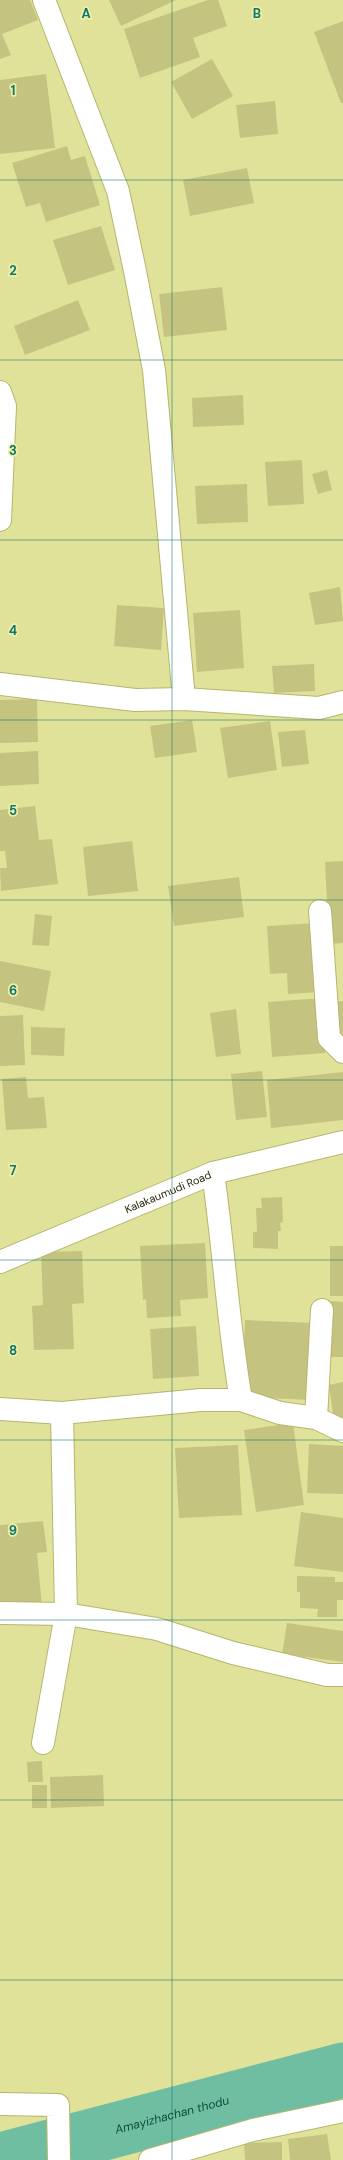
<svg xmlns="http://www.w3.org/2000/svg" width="343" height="2160" font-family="'DM Sans',sans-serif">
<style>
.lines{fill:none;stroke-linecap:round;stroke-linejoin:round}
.river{stroke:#70bea2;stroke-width:55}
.building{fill:#c4c480}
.minor-casing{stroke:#b5b56f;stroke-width:24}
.tertiary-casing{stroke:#b5b56f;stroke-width:24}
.minor{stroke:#fff;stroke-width:22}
.tertiary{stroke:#fff;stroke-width:22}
.grid{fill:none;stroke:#0f766e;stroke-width:1;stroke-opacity:0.55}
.labels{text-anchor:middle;stroke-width:3.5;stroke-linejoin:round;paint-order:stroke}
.street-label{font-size:11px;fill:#2c2b0e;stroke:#eeefa7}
.water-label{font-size:12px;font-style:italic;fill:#094d3a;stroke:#eeefa7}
.grid-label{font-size:13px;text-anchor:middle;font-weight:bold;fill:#0f766e;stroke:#eeefa7;stroke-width:3.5;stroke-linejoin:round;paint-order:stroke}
</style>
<rect width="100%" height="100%" fill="#e1e29a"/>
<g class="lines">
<!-- river -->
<path class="river" id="s1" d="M 1,2160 L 343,2070"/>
</g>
<!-- building -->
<g class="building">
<path d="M 0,0 L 30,0 L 38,20 L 2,34 L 11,55 L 0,59 Z"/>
<path d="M 109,0 L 176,0 L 121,26 Z"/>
<path d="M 208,0 L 218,0 L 227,26 L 193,38 L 200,57 L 140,78 L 124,29 Z"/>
<path d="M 343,21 L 343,103 L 341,103 L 314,32 Z"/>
<path d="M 212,59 L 233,96 L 192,119 L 171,82 Z"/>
<path d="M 46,74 L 55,148 L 0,154 L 0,80 Z"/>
<path d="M 275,101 L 278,134 L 240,138 L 236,105 Z"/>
<path d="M 67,146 L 71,160 L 85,156 L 100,205 L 46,222 L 40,203 L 26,207 L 12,163 Z"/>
<path d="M 247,168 L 254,203 L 190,216 L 183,180 Z"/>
<path d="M 101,226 L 115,270 L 68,285 L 53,240 Z"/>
<path d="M 222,287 L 227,330 L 164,337 L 159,294 Z"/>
<path d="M 78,300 L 90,330 L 25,355 L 14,326 Z"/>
<path d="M 243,395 L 244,425 L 193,427 L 192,398 Z"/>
<path d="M 302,460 L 304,504 L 268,506 L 265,462 Z"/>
<path d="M 327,470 L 332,490 L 318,494 L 312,474 Z"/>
<path d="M 247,484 L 248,522 L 197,524 L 195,486 Z"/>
<path d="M 340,587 L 343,621 L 315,625 L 309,593 Z"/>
<path d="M 117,605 L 164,608 L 161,650 L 114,646 Z"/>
<path d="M 240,610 L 244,668 L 197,672 L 193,613 Z"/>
<path d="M 314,664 L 315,691 L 274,693 L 272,666 Z"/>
<path d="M 37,699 L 38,742 L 0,743 L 0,700 Z"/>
<path d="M 192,720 L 197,752 L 155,758 L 150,726 Z"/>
<path d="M 270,721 L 277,770 L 228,778 L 220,728 Z"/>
<path d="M 305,730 L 309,764 L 282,767 L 278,732 Z"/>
<path d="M 38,751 L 39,784 L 0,786 L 0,753 Z"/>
<path d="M 35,806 L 39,840 L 52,839 L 58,884 L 1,891 L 0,868 L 7,868 L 5,851 L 0,851 L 0,810 Z"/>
<path d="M 132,841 L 138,891 L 88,896 L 83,847 Z"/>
<path d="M 343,861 L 343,943 L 329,944 L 325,862 Z"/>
<path d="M 239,877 L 244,917 L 174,926 L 168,886 Z"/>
<path d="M 35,914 L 52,916 L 49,946 L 32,945 Z"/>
<path d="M 316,923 L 320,992 L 288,994 L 287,973 L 270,974 L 267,926 Z"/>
<path d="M 0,961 L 51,971 L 44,1011 L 0,1002 Z"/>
<path d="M 321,998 L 325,1053 L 272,1057 L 268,1002 Z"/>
<path d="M 343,1001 L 343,1033 L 336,1034 L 332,1002 Z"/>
<path d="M 236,1009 L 241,1054 L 216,1057 L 210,1013 Z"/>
<path d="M 23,1015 L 25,1065 L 0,1066 L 0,1016 Z"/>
<path d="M 31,1027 L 65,1028 L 64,1056 L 31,1055 Z"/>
<path d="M 262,1071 L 267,1117 L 236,1120 L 231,1074 Z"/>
<path d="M 343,1072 L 343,1120 L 271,1128 L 267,1080 Z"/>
<path d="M 26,1077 L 28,1098 L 44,1097 L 47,1128 L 6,1130 L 2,1079 Z"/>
<path d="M 282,1197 L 283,1222 L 280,1223 L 281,1231 L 278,1231 L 278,1249 L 253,1248 L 253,1232 L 257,1232 L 256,1208 L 262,1208 L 261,1198 Z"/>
<path d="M 205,1243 L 208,1298 L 180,1300 L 181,1316 L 147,1318 L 146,1299 L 143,1300 L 140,1246 Z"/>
<rect x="330" y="1246" width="13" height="50"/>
<path d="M 82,1251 L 84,1303 L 72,1304 L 74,1349 L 34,1350 L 32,1306 L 43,1305 L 41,1252 Z"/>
<path d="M 331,1301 L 343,1302 L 343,1357 L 330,1357 Z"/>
<path d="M 245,1320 L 314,1323 L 311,1400 L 242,1397 Z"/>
<path d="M 196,1326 L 199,1376 L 153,1379 L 150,1329 Z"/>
<path d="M 343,1382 L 343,1420 L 334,1421 L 329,1385 Z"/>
<path d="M 293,1423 L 304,1505 L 256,1512 L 244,1430 Z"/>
<path d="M 309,1444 L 343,1446 L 343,1494 L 307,1493 Z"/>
<path d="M 238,1445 L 242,1515 L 179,1518 L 175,1448 Z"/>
<path d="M 301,1512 L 343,1518 L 343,1572 L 294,1566 Z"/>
<path d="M 43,1521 L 47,1552 L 37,1553 L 42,1606 L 0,1606 L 0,1525 Z"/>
<path d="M 297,1576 L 335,1577 L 335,1582 L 343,1582 L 343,1600 L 337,1600 L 337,1617 L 317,1617 L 318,1609 L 300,1608 L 300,1592 L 297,1592 Z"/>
<path d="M 287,1623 L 343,1631 L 343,1662 L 282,1654 Z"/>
<path d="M 42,1761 L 43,1782 L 28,1782 L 27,1762 Z"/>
<path d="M 103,1775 L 104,1806 L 51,1808 L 50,1777 Z"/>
<rect x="32" y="1785" width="15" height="23"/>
<path d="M 327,2134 L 331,2160 L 290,2160 L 288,2139 Z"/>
<path d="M 282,2142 L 282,2160 L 245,2160 L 244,2143 Z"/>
</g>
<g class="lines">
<defs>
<g id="minor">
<path d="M 44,0 L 118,191 L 135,271 L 154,370 L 184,699"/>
<path d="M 0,392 L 5,406 L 0,520"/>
<path d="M 0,684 L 135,700 L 184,699 L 319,708 L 343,702"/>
<path d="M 320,911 L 329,1038 L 343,1052"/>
<path d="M 213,1173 C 224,1249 228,1325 241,1400 L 280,1413 L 316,1418 L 343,1431"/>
<path d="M 0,1409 L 62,1413 L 201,1400 L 241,1400"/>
<path d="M 316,1418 L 322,1310"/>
<path d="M 0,1613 L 66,1614 L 157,1629 L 233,1653 L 327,1675 L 343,1675"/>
<path d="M 43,1743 L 66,1614 L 62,1413"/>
<path d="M 0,2104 L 58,2105 L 59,2160"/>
<path d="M 150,2160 L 253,2130 L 343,2111"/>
</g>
<g id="tertiary">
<path id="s2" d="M 0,1262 L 213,1173 L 343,1142"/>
</g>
</defs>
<!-- minor casing -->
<use href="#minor" class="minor-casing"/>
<!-- tertiary casing -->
<use href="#tertiary" class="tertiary-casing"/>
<!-- minor -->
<use href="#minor" class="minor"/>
<!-- tertiary -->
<use href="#tertiary" class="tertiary"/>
</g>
<!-- grid -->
<path class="grid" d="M 172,0 L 172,2160M 0,180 L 343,180M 0,360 L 343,360M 0,540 L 343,540M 0,720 L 343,720M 0,900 L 343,900M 0,1080 L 343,1080M 0,1260 L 343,1260M 0,1440 L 343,1440M 0,1620 L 343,1620M 0,1800 L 343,1800M 0,1980 L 343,1980"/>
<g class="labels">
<!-- street labels -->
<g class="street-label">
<text dy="4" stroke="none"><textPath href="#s2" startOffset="182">Kalakaumudi Road</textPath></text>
</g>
<!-- water labels -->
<g class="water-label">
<text dy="4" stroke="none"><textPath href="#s1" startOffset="177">Amayizhachan thodu</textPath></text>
</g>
</g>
<g class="grid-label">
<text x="86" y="18">A</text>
<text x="257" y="18">B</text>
<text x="13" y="95">1</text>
<text x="13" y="275">2</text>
<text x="13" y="455">3</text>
<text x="13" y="635">4</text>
<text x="13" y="815">5</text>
<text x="13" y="995">6</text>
<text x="13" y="1175">7</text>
<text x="13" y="1355">8</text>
<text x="13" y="1535">9</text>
</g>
</svg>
